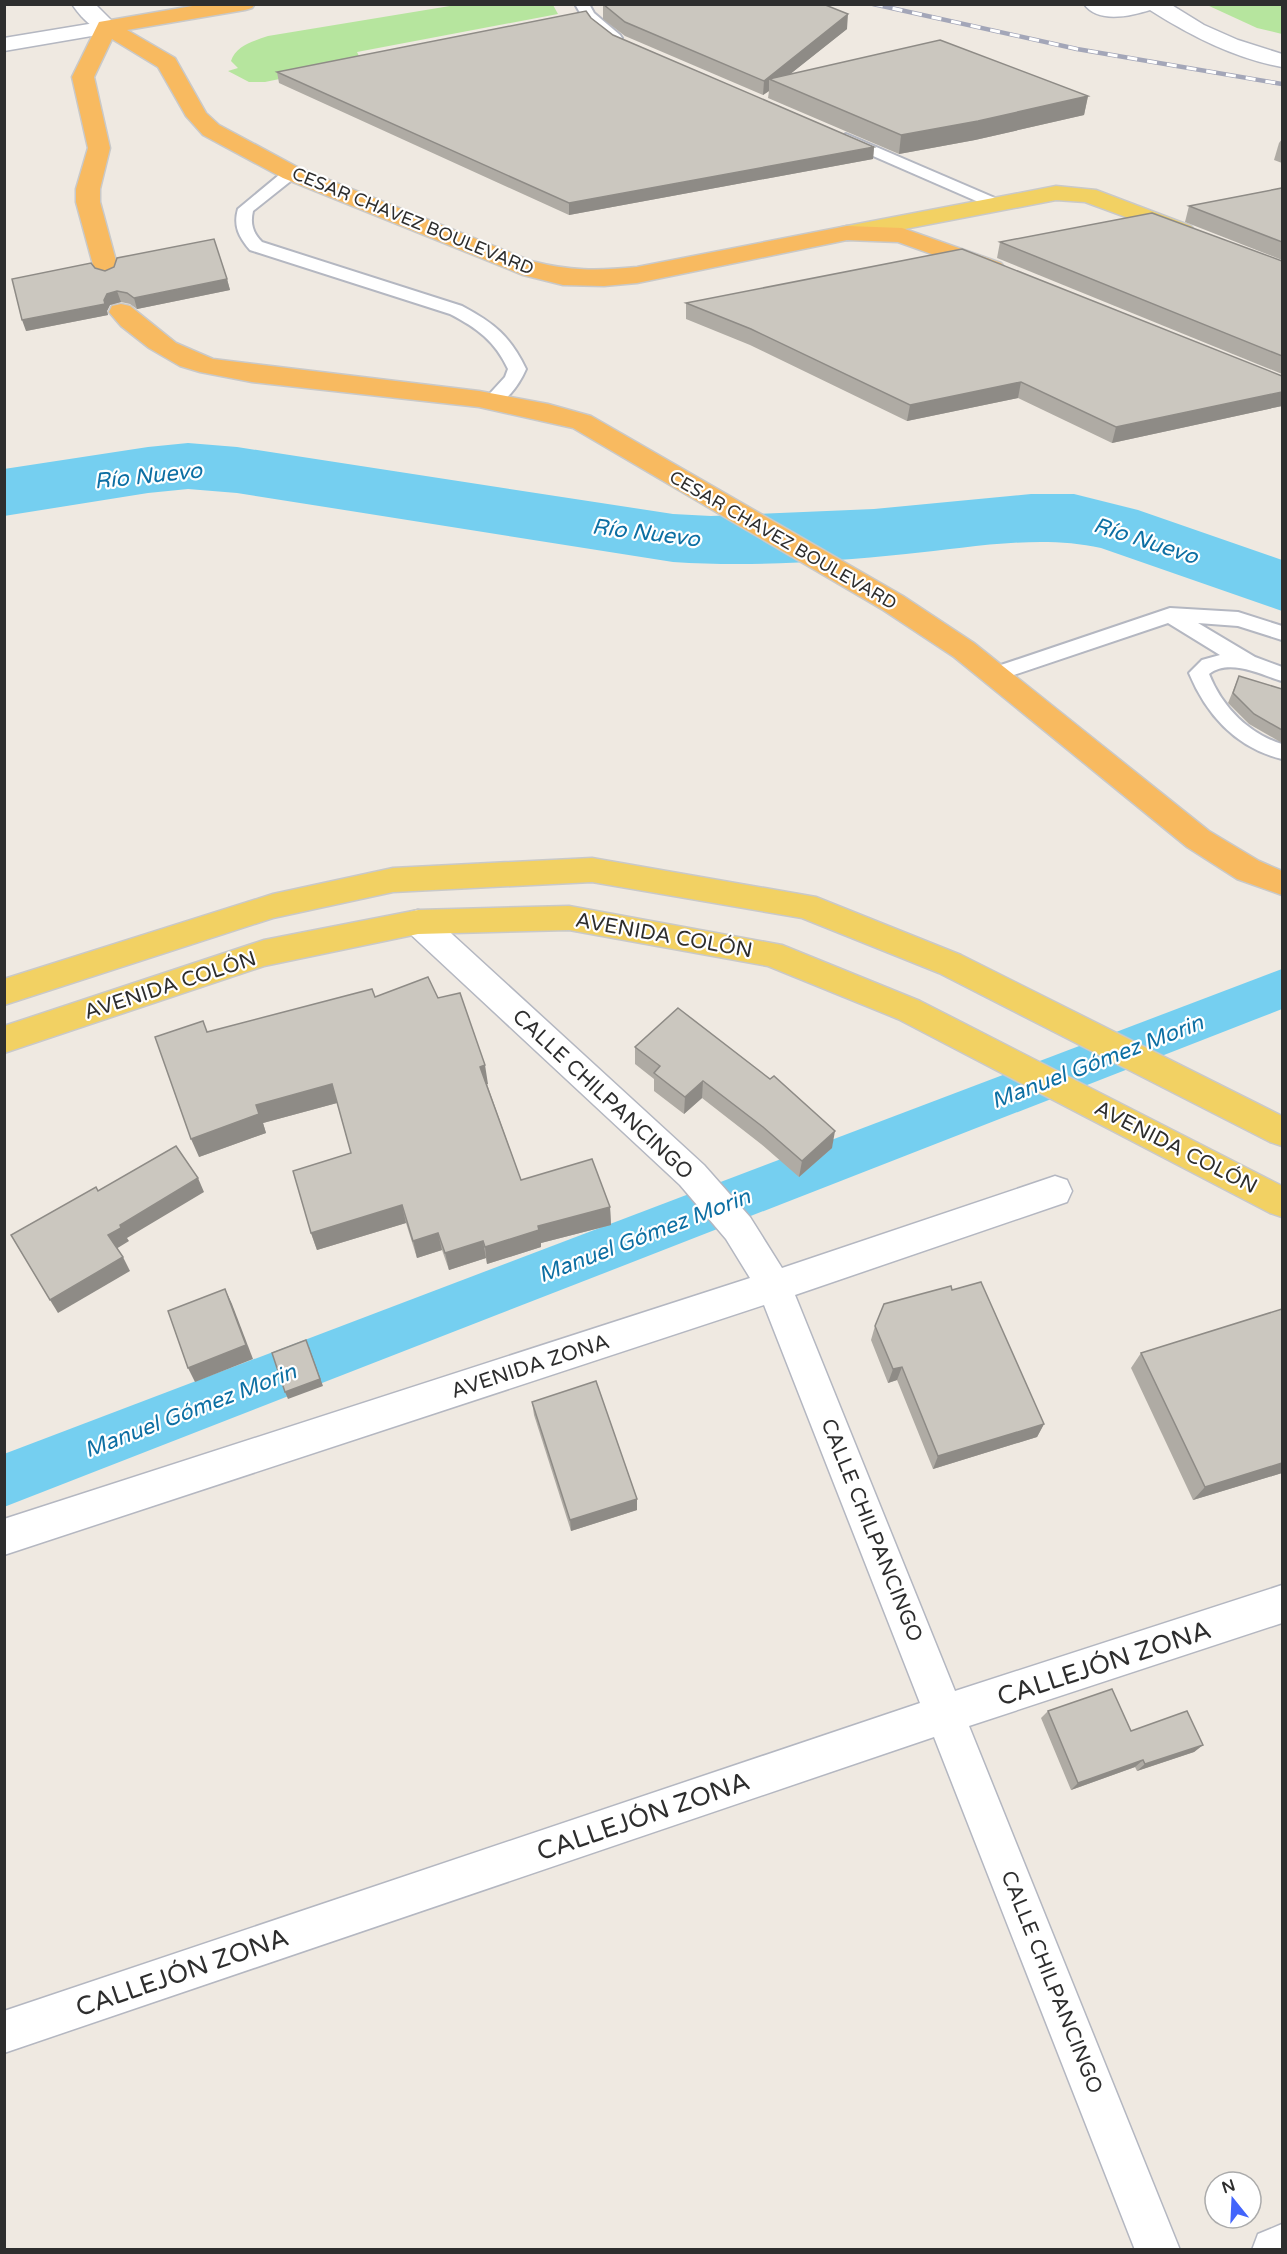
<svg xmlns="http://www.w3.org/2000/svg" width="1287" height="2254" font-family="'Varela Round',sans-serif">
<style>
.green{fill:#b6e59e}
.lines{fill:none;stroke-linecap:round;stroke-linejoin:round}
.canal{fill:#75cff0;fill-rule:evenodd}
.river{fill:#75cff0;fill-rule:evenodd}
.service-casing{stroke:#b4b7c1;stroke-width:4}
.minor-casing{stroke:#b4b7c1;stroke-width:3}
.tertiary-casing{stroke:#b4b7c1;stroke-width:3}
.secondary-casing{stroke:#b4b7c1;stroke-width:3}
.primary-casing{stroke:#c9c9c9;stroke-width:3}
.trunk-casing{stroke:#c9c9c9;stroke-width:3}
.service{fill:#fff;fill-rule:evenodd}
.minor{fill:#fff;fill-rule:evenodd}
.tertiary{fill:#fff;fill-rule:evenodd}
.secondary{fill:#fff;fill-rule:evenodd}
.primary{fill:#f2d163;fill-rule:evenodd}
.trunk{fill:#f8ba60;fill-rule:evenodd}
.rail-casing{stroke:#a3a6b8;stroke-width:4.5}
.rail{stroke:#fff;stroke-width:3;stroke-dasharray:10;stroke-linecap:butt}
.wall{fill:#afaba4}
.shaded-wall{fill:#8e8b86}
.building{fill:#cbc7bf;stroke:#8e8b86;stroke-width:1.5}
.labels{text-anchor:middle;stroke-width:4.5;stroke-linejoin:round;paint-order:stroke}
.far-street-label{font-size:18px;fill:#2e2e2e;stroke:#fff}
.street-label{font-size:21px;fill:#2e2e2e;stroke:#fff}
.water-label{font-size:22px;font-style:italic;fill:#0d6fa3;stroke:#fff}
.near-street-label{font-size:26px;fill:#2e2e2e;stroke:#fff}
</style>
<rect width="100%" height="100%" fill="#efe9e1"/>
<!-- green -->
<g class="green">
<path d="M 456,5 L 553,5 L 558,14 L 357,52 L 362,62 L 265,82 L 249,82 L 228,71 L 238,68 L 231,61 C 236,45 254,41 268,36 Z"/>
<path d="M 1207,5 L 1282,5 L 1282,34 L 1257,28 Z"/>
</g>
<g class="lines">
<!-- canal -->
<path class="canal" d="M 1282,969 L 1282,1009 L 4,1507 L 4,1454 Z"/>
<!-- river -->
<path class="river" d="M 188,443 L 237,447 L 673,514 L 711,516 L 874,509 L 1031,494 L 1074,494 L 1138,510 L 1282,560 L 1282,611 L 1101,548 C 1038,534 970,548 906,554 C 829,562 750,567 673,562 L 237,493 L 188,489 L 148,493 L 4,516 L 4,469 L 148,447 Z"/>
<defs>
<g id="service">
<path d="M 575,4 L 589,4 L 594,13 L 620,35 L 622,38 L 620,41 L 610,41 L 583,18 Z"/>
<path d="M 846,134 L 1002,201 L 1004,204 L 1002,207 L 990,207 L 841,142 L 838,139 Z"/>
<path d="M 291,168 L 299,173 L 297,176 L 253,211 C 250,224 253,233 262,242 L 462,306 C 494,323 510,336 526,369 C 520,383 503,410 486,405 L 483,401 L 505,377 L 508,369 C 495,341 477,328 450,314 L 250,250 C 239,237 233,226 238,209 L 285,170 Z"/>
<path d="M 1170,608 L 1238,612 L 1282,626 L 1282,640 L 1238,626 L 1198,623 L 1255,657 L 1282,667 L 1282,681 C 1261,675 1230,658 1209,674 C 1222,707 1249,734 1282,744 L 1282,759 C 1237,748 1207,716 1189,673 L 1202,660 L 1220,655 L 1168,623 L 993,682 L 986,680 L 983,675 L 986,670 Z"/>
</g>
<g id="minor">
<path d="M 1084,4 L 1170,4 L 1204,25 L 1238,40 L 1282,54 L 1282,67 C 1234,58 1191,36 1150,10 C 1131,16 1098,24 1084,4 Z"/>
<path d="M 418,910 L 429,913 L 704,1165 L 750,1217 L 782,1268 L 1055,1176 L 1067,1180 L 1072,1191 L 1067,1202 L 795,1295 L 955,1691 L 1282,1585 L 1282,1623 L 969,1726 L 1180,2250 L 1135,2250 L 934,1737 L 4,2053 L 4,2011 L 920,1703 L 764,1305 L 4,1555 L 4,1519 L 750,1278 L 726,1239 L 680,1185 L 407,931 L 403,922 L 407,913 Z"/>
<path d="M 1282,2224 L 1282,2250 L 1252,2250 L 1258,2234 Z"/>
</g>
<path id="tertiary" d="M 107,21 L 115,22 L 118,27 L 115,32 L 4,51 L 4,38 Z"/>
<path id="secondary" d="M 72,4 L 95,4 L 118,27 L 115,32 C 98,36 81,18 72,4 Z"/>
<g id="primary">
<path d="M 1056,186 L 1096,190 L 1191,226 L 1195,231 L 1191,236 L 1183,238 L 1085,202 L 1056,200 L 847,240 L 839,238 L 835,233 L 839,228 L 847,226 Z"/>
<path d="M 592,858 L 816,897 L 961,955 L 1282,1116 L 1282,1146 L 1270,1142 L 939,973 L 802,918 L 592,882 L 393,892 L 273,918 L 4,1005 L 4,979 L 273,894 L 393,868 Z"/>
<path d="M 569,906 L 782,945 L 920,1001 L 1282,1186 L 1282,1217 L 1270,1213 L 898,1019 L 768,966 L 569,930 L 418,934 L 264,966 L 4,1053 L 4,1026 L 264,940 L 418,910 Z"/>
</g>
<g id="trunk">
<path d="M 204,4 L 255,4 L 252,8 L 245,10 L 127,30 L 175,58 L 206,113 L 219,125 L 299,168 L 531,261 C 570,271 597,271 637,267 L 847,226 L 902,228 L 1001,263 L 1005,268 L 1001,273 L 993,276 L 898,242 L 847,240 L 637,283 L 604,286 L 563,285 L 523,275 L 283,178 L 203,135 L 186,116 L 158,67 L 112,39 L 94,77 L 110,148 L 100,189 L 100,202 L 119,272 L 115,277 L 107,280 L 99,277 L 95,272 L 76,202 L 76,189 L 88,148 L 72,77 L 99,22 Z"/>
<path d="M 121,304 L 130,306 L 176,343 L 213,359 L 479,391 L 548,404 L 591,416 L 903,596 L 974,643 L 1209,831 L 1259,861 L 1282,871 L 1282,895 L 1237,879 L 1187,847 L 954,657 L 883,610 L 573,428 L 479,407 L 252,382 L 200,372 L 180,366 L 149,348 L 121,326 L 109,312 L 112,306 Z"/>
</g>
</defs>
<!-- service casing -->
<use href="#service" class="service-casing"/>
<!-- minor casing -->
<use href="#minor" class="minor-casing"/>
<!-- tertiary casing -->
<use href="#tertiary" class="tertiary-casing"/>
<!-- secondary casing -->
<use href="#secondary" class="secondary-casing"/>
<!-- primary casing -->
<use href="#primary" class="primary-casing"/>
<!-- trunk casing -->
<use href="#trunk" class="trunk-casing"/>
<!-- service -->
<use href="#service" class="service"/>
<!-- minor -->
<use href="#minor" class="minor"/>
<!-- tertiary -->
<use href="#tertiary" class="tertiary"/>
<!-- secondary -->
<use href="#secondary" class="secondary"/>
<!-- primary -->
<use href="#primary" class="primary"/>
<!-- trunk -->
<use href="#trunk" class="trunk"/>
<defs>
<path id="rail" d="M 873,4 L 1077,49 L 1282,84"/>
</defs>
<!-- rail casing -->
<use href="#rail" class="rail-casing"/>
<!-- rail -->
<use href="#rail" class="rail"/>
</g>
<!-- wall -->
<g class="wall">
<path d="M 603,4 L 847,29 L 790,74 L 1088,96 L 1084,115 L 975,140 L 899,154 L 768,98 L 769,91 L 763,95 L 625,36 L 603,19 Z"/>
<path d="M 591,18 L 613,35 L 874,147 L 873,159 L 569,215 L 279,83 L 277,72 Z"/>
<path d="M 1282,139 L 1282,163 L 1274,160 L 1279,143 Z"/>
<path d="M 1282,188 L 1282,260 L 1185,222 L 1189,206 Z"/>
<path d="M 1000,242 L 1282,261 L 1282,374 L 997,258 Z"/>
<path d="M 95,268 L 105,271 L 227,279 L 230,290 L 137,309 L 130,304 L 121,302 L 110,305 L 107,311 L 108,315 L 26,331 Z"/>
<path d="M 686,303 L 1282,376 L 1282,406 L 1112,443 L 1018,398 L 907,421 L 750,345 L 686,319 Z"/>
<path d="M 1239,676 L 1282,689 L 1282,743 L 1249,724 L 1228,703 Z"/>
<path d="M 375,997 L 438,998 L 488,1084 L 487,1084 L 521,1180 L 610,1207 L 611,1225 L 541,1243 L 541,1247 L 487,1264 L 486,1258 L 449,1270 L 442,1250 L 417,1258 L 406,1223 L 317,1250 L 311,1233 L 351,1153 L 337,1103 L 263,1123 L 266,1133 L 199,1157 L 207,1032 Z"/>
<path d="M 635,1047 L 832,1148 L 799,1177 L 761,1144 L 702,1098 L 684,1114 L 654,1091 L 654,1079 L 635,1064 Z"/>
<path d="M 952,1290 L 1044,1424 L 1037,1437 L 933,1469 L 897,1380 L 888,1383 L 871,1340 L 875,1326 Z"/>
<path d="M 1282,1309 L 1282,1473 L 1193,1500 L 1131,1368 L 1141,1353 Z"/>
<path d="M 532,1402 L 637,1510 L 571,1531 L 534,1415 Z"/>
<path d="M 1048,1711 L 1131,1731 L 1203,1745 L 1194,1752 L 1137,1771 L 1135,1767 L 1071,1790 L 1041,1718 Z"/>
</g>
<!-- shaded-wall -->
<g class="shaded-wall">
<path d="M 848,14 L 847,29 L 779,83 L 769,79 L 769,91 L 763,95 L 764,81 Z"/>
<path d="M 1088,96 L 1084,115 L 975,140 L 899,154 L 901,135 Z"/>
<path d="M 874,147 L 873,159 L 569,215 L 569,203 Z"/>
<path d="M 227,279 L 230,290 L 137,309 L 134,298 Z"/>
<path d="M 117,291 L 121,302 L 110,305 L 107,311 L 108,315 L 26,331 L 22,320 Z"/>
<path d="M 1021,382 L 1018,398 L 907,421 L 910,405 Z"/>
<path d="M 1282,392 L 1282,406 L 1112,443 L 1116,427 Z"/>
<path d="M 485,1065 L 488,1084 L 483,1086 L 480,1067 Z"/>
<path d="M 703,1081 L 702,1098 L 684,1114 L 685,1097 Z"/>
<path d="M 332,1084 L 337,1103 L 263,1123 L 266,1133 L 199,1157 L 191,1139 L 256,1105 Z"/>
<path d="M 835,1131 L 832,1148 L 799,1177 L 802,1161 Z"/>
<path d="M 198,1178 L 204,1192 L 127,1238 L 129,1241 L 116,1249 L 108,1235 L 120,1225 Z"/>
<path d="M 402,1205 L 406,1223 L 317,1250 L 311,1233 Z"/>
<path d="M 610,1207 L 611,1225 L 541,1243 L 541,1247 L 487,1264 L 485,1247 L 538,1226 Z"/>
<path d="M 438,1233 L 442,1250 L 417,1258 L 413,1241 Z"/>
<path d="M 483,1241 L 486,1258 L 449,1270 L 445,1253 Z"/>
<path d="M 123,1257 L 130,1271 L 58,1313 L 50,1300 Z"/>
<path d="M 225,1289 L 232,1304 L 253,1359 L 195,1382 L 188,1368 Z"/>
<path d="M 309,1347 L 323,1386 L 288,1399 L 285,1392 Z"/>
<path d="M 902,1367 L 897,1380 L 888,1383 L 893,1369 Z"/>
<path d="M 1044,1424 L 1037,1437 L 933,1469 L 938,1456 Z"/>
<path d="M 1282,1463 L 1282,1473 L 1193,1500 L 1205,1487 Z"/>
<path d="M 637,1499 L 637,1510 L 571,1531 L 570,1520 Z"/>
<path d="M 1203,1745 L 1194,1752 L 1137,1771 L 1145,1764 Z"/>
<path d="M 1143,1760 L 1135,1767 L 1071,1790 L 1078,1783 Z"/>
</g>
<!-- building -->
<g class="building">
<path d="M 603,4 L 823,4 L 848,14 L 764,81 L 625,22 Z"/>
<path d="M 586,11 L 591,18 L 613,35 L 874,147 L 569,203 L 277,72 Z"/>
<path d="M 940,40 L 1088,96 L 978,121 L 901,135 L 769,79 Z"/>
<path d="M 1282,188 L 1282,242 L 1189,206 Z"/>
<path d="M 1152,213 L 1282,261 L 1282,356 L 1000,242 Z"/>
<path d="M 214,239 L 227,279 L 134,298 L 127,293 L 117,291 L 107,294 L 104,300 L 105,304 L 22,320 L 12,279 L 91,263 L 95,268 L 105,271 L 114,267 L 117,258 Z"/>
<path d="M 962,249 L 1282,376 L 1282,392 L 1116,427 L 1021,382 L 910,405 L 751,329 L 686,303 Z"/>
<path d="M 1239,676 L 1282,689 L 1282,730 L 1254,714 L 1233,693 Z"/>
<path d="M 428,977 L 438,998 L 460,993 L 485,1065 L 480,1067 L 521,1180 L 592,1159 L 610,1207 L 538,1226 L 539,1230 L 485,1247 L 483,1241 L 445,1253 L 438,1233 L 413,1241 L 402,1205 L 311,1233 L 293,1171 L 351,1153 L 332,1084 L 256,1105 L 259,1114 L 191,1139 L 155,1037 L 203,1021 L 207,1032 L 372,989 L 375,997 Z"/>
<path d="M 678,1008 L 770,1079 L 774,1076 L 835,1131 L 802,1161 L 763,1127 L 703,1081 L 685,1097 L 654,1073 L 660,1066 L 635,1047 Z"/>
<path d="M 176,1146 L 198,1178 L 120,1225 L 121,1228 L 108,1235 L 123,1257 L 50,1300 L 11,1235 L 96,1187 L 98,1191 Z"/>
<path d="M 981,1282 L 1044,1424 L 938,1456 L 902,1367 L 893,1369 L 875,1326 L 884,1304 L 951,1286 L 952,1290 Z"/>
<path d="M 225,1289 L 246,1345 L 188,1368 L 168,1311 Z"/>
<path d="M 1282,1309 L 1282,1463 L 1205,1487 L 1141,1353 Z"/>
<path d="M 306,1340 L 320,1379 L 285,1392 L 272,1353 Z"/>
<path d="M 596,1381 L 637,1499 L 570,1520 L 532,1402 Z"/>
<path d="M 1112,1689 L 1131,1731 L 1187,1711 L 1203,1745 L 1145,1764 L 1143,1760 L 1078,1783 L 1048,1711 Z"/>
</g>
<g class="labels">
<!-- far-street labels -->
<g class="far-street-label">
<text transform="translate(413 221) rotate(22)" y="6">CESAR CHAVEZ BOULEVARD</text>
<text transform="translate(783 540) rotate(30)" y="6">CESAR CHAVEZ BOULEVARD</text>
</g>
<!-- street labels -->
<g class="street-label">
<text transform="translate(664 935) rotate(10)" y="7">AVENIDA COLÓN</text>
<text transform="translate(170 985) rotate(-18)" y="7">AVENIDA COLÓN</text>
<text transform="translate(603 1094) rotate(43)" y="7">CALLE CHILPANCINGO</text>
<text transform="translate(1176 1147) rotate(27)" y="7">AVENIDA COLÓN</text>
<text transform="translate(530 1366) rotate(-18)" y="7">AVENIDA ZONA</text>
<text transform="translate(872 1530) rotate(68)" y="7">CALLE CHILPANCINGO</text>
<text transform="translate(1052 1982) rotate(68)" y="7">CALLE CHILPANCINGO</text>
</g>
<!-- water labels -->
<g class="water-label">
<text transform="translate(148 475) rotate(-6)" y="8">Río Nuevo</text>
<text transform="translate(646 532) rotate(7)" y="8">Río Nuevo</text>
<text transform="translate(1146 540) rotate(18)" y="8">Río Nuevo</text>
<text transform="translate(1097 1061) rotate(-21)" y="8">Manuel Gómez Morin</text>
<text transform="translate(644 1235) rotate(-21)" y="8">Manuel Gómez Morin</text>
<text transform="translate(190 1410) rotate(-21)" y="8">Manuel Gómez Morin</text>
</g>
<!-- near-street labels -->
<g class="near-street-label">
<text transform="translate(1104 1663) rotate(-18)" y="9">CALLEJÓN ZONA</text>
<text transform="translate(643 1816) rotate(-19)" y="9">CALLEJÓN ZONA</text>
<text transform="translate(182 1972) rotate(-19)" y="9">CALLEJÓN ZONA</text>
</g>
</g>
<!-- border -->
<rect width="1287" height="2254" fill="none" stroke="#2e2e2e" stroke-width="12"/>
<!-- north arrow -->
<g transform="translate(1233 2200) rotate(342)"><circle r="28" fill="#ffffff" stroke="#ababab" stroke-width="1.5"/>
<path d="M0-4.5L10 22L0 15L-10 22Z" fill="#4264fb"/>
<text y="-9" font-size="16" font-weight="bold" text-anchor="middle" fill="#2e2e2e">N</text>
</g>
</svg>
